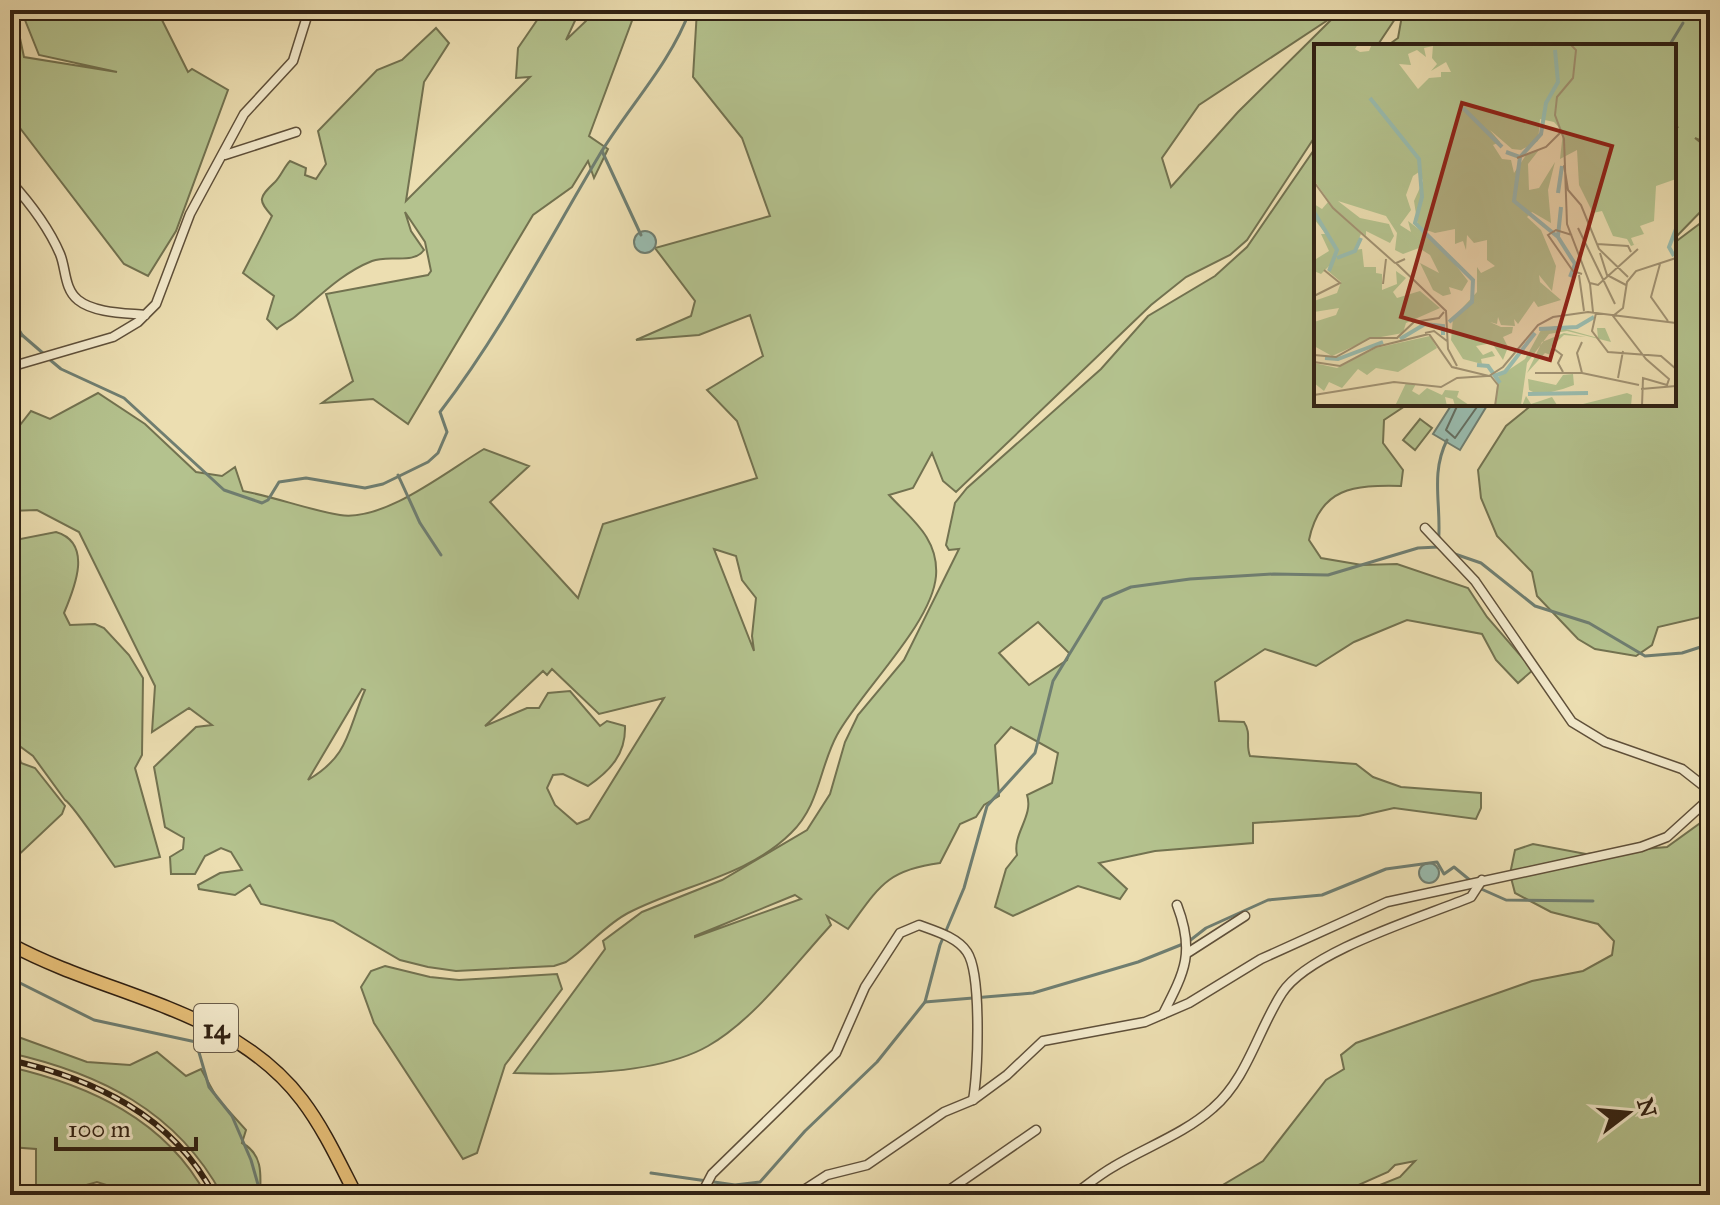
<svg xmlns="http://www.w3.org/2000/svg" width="1720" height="1205" font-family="'IM FELL Great Primer',serif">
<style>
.green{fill:#b4c28e;stroke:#727250;stroke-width:2;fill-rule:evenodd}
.water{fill:#99bcaf;stroke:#6f7e71;stroke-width:2}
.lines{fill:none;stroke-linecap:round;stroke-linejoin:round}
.shore{stroke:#646e61;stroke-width:2}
.stream{stroke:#6f7e71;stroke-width:3}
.minor-casing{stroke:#5f503a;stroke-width:11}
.primary-casing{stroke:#302113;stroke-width:15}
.minor{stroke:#f3eacc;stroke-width:8}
.primary{stroke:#e6bf78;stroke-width:12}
.rail-casing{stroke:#302113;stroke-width:6}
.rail{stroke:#f3eacc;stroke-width:3;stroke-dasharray:9;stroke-linecap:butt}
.labels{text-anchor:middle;stroke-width:6;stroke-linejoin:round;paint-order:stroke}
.shield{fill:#f3eacc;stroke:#6a5d4a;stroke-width:2}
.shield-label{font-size:28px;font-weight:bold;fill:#302113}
.inset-river{fill:none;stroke:#99bcaf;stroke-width:4}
.inset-road{fill:none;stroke:#a19272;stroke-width:2}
.view{fill:#8f2418;fill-opacity:0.15;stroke:#8f2418;stroke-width:4}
.inset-edge{fill:none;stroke:#302113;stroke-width:4}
</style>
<rect width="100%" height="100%" fill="#ecdeb1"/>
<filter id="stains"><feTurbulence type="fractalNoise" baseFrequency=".0025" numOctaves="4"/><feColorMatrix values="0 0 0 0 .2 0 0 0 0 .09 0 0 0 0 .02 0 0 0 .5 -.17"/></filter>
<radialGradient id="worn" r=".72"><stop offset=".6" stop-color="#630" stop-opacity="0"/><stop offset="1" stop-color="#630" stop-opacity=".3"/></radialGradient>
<!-- green -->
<g class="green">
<path d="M 10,10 L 14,10 L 24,57 L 117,72 L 39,55 L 21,10 L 157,10 L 188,72 L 192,69 L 228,90 L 176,231 L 148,276 L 124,264 L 10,115 Z"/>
<path d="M 544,10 L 580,10 L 566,40 L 586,21 L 590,10 L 636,10 L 589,136 L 608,149 L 594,178 L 588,161 L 572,187 L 533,215 L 408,424 L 373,399 L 322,403 L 353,381 L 326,294 L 428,275 L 431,271 L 425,242 L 405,212 L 411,231 L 424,250 C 413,265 389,254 372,261 C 342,273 321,295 297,315 C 291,321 283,323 277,329 L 267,319 L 274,296 L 243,273 L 272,216 C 258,200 258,198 275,182 C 281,176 284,167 290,161 L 306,168 L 305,175 L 316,179 L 326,164 L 318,131 L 377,70 L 402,60 L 436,28 L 449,43 L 424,82 L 406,201 L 530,77 L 516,78 L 518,48 Z"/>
<path d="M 697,10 L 1401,10 L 1377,46 L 1316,46 L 1316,135 L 1247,240 L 1230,255 L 1186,277 L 1151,305 L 956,492 L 943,481 L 932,453 L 913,488 L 889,495 C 911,519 939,538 936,576 C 932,624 861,691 837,735 C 819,768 820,805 791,833 C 747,877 681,885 628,913 C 605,925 588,947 566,962 L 554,966 L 456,971 L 428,967 L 400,960 L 333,921 L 261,904 L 250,885 L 235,895 L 199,889 L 198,885 L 220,873 L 242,870 L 231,852 L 221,848 L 205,856 L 195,874 L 171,874 L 170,857 L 183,849 L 184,838 L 165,827 L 154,767 L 196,727 L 212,725 L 189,708 L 152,732 L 155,686 L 79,532 L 37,510 L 10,511 L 10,416 L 20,425 L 31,411 L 50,419 L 98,393 L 145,424 L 196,472 L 222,476 L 235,467 L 243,491 C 275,497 309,510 340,515 C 384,522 447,471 484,449 L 529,466 L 490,502 L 578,598 L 603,524 L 757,478 L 737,421 L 707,390 L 763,356 L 750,315 L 699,335 L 636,340 L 691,316 L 695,301 L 655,248 L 770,216 L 742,138 L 693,77 ZM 1337,14 L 1238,112 L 1171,187 L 1162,158 L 1199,105 ZM 714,549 L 736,556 L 742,580 L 756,598 L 752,636 L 754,651 ZM 552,669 L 599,714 L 664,698 L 589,819 L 577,824 L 555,805 L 547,788 L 553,775 L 563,774 L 588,786 C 610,771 626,754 625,726 L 607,721 L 600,726 L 570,691 L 548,693 L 539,708 L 527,708 L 485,726 L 543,671 L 547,675 ZM 362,689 L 365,690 C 347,731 350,755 308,780 Z"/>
<path d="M 1403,10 L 1710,10 L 1710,145 L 1695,138 L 1710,150 L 1710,202 L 1674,239 L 1674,128 L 1677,127 L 1674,125 L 1674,46 L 1387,46 L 1398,38 Z"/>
<path d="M 1316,147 L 1316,404 L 1408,404 L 1384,420 L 1383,443 L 1403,470 L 1401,486 C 1354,485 1320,487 1309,540 L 1321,558 L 1362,565 L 1397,564 L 1468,588 L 1487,617 L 1533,670 L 1518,683 L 1496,660 L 1482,634 L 1407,620 L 1354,642 L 1316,666 L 1265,649 L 1215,682 L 1219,721 L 1244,722 C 1252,734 1245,743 1250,756 L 1356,764 L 1373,777 L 1401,787 L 1481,793 L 1481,808 L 1476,819 L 1394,808 L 1359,816 L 1253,823 L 1253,843 L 1155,851 L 1099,863 L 1127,889 L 1120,899 L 1078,886 L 1013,916 L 995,907 L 1006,869 L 1017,855 C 1012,834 1034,816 1027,795 L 1052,783 L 1058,753 L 1011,727 L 995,745 L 999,796 L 984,805 L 976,817 L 960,824 L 940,863 C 886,870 879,887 848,929 L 827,916 L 831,925 C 795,964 754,1020 708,1046 C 659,1074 569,1075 514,1073 L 605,949 L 603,941 L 642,912 L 722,880 L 807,830 L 830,794 L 845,742 L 858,715 L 904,660 L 959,549 L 949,550 L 946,545 L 955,503 L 967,488 L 1101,369 L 1148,316 L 1215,276 L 1247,247 ZM 1038,622 L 1069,653 L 1067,660 L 1029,685 L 999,653 ZM 795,895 L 801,899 L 695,937 L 695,936 Z"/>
<path d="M 1710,216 L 1710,615 L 1658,627 L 1652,645 L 1636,656 L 1595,649 L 1578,639 L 1537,596 L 1532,572 L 1497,536 L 1481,498 L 1478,470 L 1506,426 L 1533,404 L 1674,404 L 1674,243 Z"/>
<path d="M 1420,419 L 1432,428 L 1415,450 L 1403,440 Z"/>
<path d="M 56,532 C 93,543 75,587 64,613 L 70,625 L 95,624 L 104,628 L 129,655 L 143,678 L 142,755 L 135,768 L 160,857 L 115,867 C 106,855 72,803 65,800 L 33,756 L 10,739 L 10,541 Z"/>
<path d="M 10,746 L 18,752 L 21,763 L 35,768 L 65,806 L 62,814 L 10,863 Z"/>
<path d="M 1710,816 L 1710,1195 L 1355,1195 L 1400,1177 L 1415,1161 L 1395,1165 L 1388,1172 L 1336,1195 L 1206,1195 L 1263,1161 L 1326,1080 L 1344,1069 L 1341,1055 L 1356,1043 L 1532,981 L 1583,971 L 1612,955 L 1614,941 L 1598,924 L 1551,912 L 1515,893 L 1510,874 L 1515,850 L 1533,844 L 1586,854 L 1667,847 Z"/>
<path d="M 385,966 L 430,977 L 459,980 L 557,974 L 562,989 L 505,1065 L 477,1153 L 463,1159 L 374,1023 L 361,987 L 371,971 Z"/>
<path d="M 10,1034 L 87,1062 L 130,1065 L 157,1052 L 186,1076 L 201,1069 L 217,1098 L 246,1130 L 242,1143 C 263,1154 261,1175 260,1195 L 222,1195 C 177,1111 99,1073 10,1053 Z"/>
<path d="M 10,1067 C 89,1085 166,1120 206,1195 L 138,1195 L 97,1182 L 50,1195 L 36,1195 L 36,1149 L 10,1147 Z"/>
</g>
<!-- water -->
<g class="water">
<circle cx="645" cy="242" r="11"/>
<path d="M 1452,404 L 1488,404 L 1460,450 L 1433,434 Z"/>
<circle cx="1429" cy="873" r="10"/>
</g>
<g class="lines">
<!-- shore -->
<path class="shore" d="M 1458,404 L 1446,430 L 1455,438 L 1479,404"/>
<!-- stream -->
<g class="stream">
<path d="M 1669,46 L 1683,23"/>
<path d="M 602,151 L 641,235"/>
<path d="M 10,314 L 22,335 L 10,344"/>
<path d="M 22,335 L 44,354"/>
<path d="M 49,359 L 61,369 L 124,398 L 224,490 L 262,503 L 268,500 L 279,482 L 306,478 L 365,488 L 383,484 L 428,462 L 438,453 L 447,432 L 440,412 C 502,331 548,241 600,154 C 630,105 670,64 690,10"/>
<path d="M 398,475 L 420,523 L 441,555"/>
<path d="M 1452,553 L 1481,563 L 1535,606 L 1589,623 L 1645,656 L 1682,653 L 1710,644"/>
<path d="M 1479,888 L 1506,900 L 1593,901"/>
<path d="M 10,978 L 94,1020 L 196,1042 L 209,1087 L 232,1116 L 251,1160 L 261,1195"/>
<path d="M 925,1002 L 1033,993 L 1138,962 L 1188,942 L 1206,928 L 1268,900 L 1322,895 L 1386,869 L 1437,862 L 1444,874 L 1454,867 L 1471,881"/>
<path d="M 651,1173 L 735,1185 L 760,1182 L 805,1131 L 877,1062 L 925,1002 L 940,945 L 964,888 L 987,806 L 1035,753 L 1053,681 L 1103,599 L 1131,587 L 1190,579 L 1274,574 L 1328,575 L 1418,548 L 1438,547 C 1443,509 1429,476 1447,440"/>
</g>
<defs>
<g id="minor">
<path d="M 225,155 L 296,132"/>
<path d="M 10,181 C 30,203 48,226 60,254 C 66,268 64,289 78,300 C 94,313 125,313 145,315"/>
<path d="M 10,367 L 113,337 L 138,322 L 156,304 L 190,214 L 244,114 L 293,61 L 309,10"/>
<path d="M 1425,528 L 1475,581 L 1572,722 L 1605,742 L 1682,769 L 1710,791"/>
<path d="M 1189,952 L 1245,916"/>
<path d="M 1163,1014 C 1185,971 1195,952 1177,905"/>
<path d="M 701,1195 L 712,1174 L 836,1053 L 865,987 L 900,933 L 919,925 C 935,931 957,937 967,952 C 982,974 978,1073 973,1100"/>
<path d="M 796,1195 L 827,1175 L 867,1165 L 944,1112 L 973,1100 L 1007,1075 L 1043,1041 L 1145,1022 L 1189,1003 L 1261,959 L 1387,902 L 1641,847 L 1667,837 L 1710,798"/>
<path d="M 942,1195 L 1036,1130"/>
<path d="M 1073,1195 C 1086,1186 1099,1175 1113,1167 C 1146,1147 1184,1134 1213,1108 C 1247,1079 1258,1030 1282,993 C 1309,951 1423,917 1471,897 L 1482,880"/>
</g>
<path id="primary" d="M 10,944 C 107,997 231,1007 302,1100 C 324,1129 339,1162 356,1195"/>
</defs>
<!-- minor casing -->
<use href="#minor" class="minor-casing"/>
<!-- primary casing -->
<use href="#primary" class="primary-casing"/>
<!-- minor -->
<use href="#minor" class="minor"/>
<!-- primary -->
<use href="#primary" class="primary"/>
<defs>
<path id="rail" d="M 10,1060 C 94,1079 172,1115 214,1195"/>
</defs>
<!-- rail casing -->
<use href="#rail" class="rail-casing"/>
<!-- rail -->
<use href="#rail" class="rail"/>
</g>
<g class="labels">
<!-- shield labels -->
<rect class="shield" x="194" y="1004" width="44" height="48" rx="6"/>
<g class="shield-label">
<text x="216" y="1038">14</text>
</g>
</g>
<!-- overview -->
<g transform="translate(1314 44)">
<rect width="362" height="362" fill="#ecdeb1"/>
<path d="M 0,0 L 44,0 L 41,5 L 46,8 L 55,7 L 58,0 L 362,0 L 362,135 L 342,142 L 340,177 L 326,182 L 330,190 L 317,194 L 320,201 L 328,198 L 317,202 L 313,195 L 299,192 L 288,167 L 279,169 L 265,141 L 263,106 L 246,115 L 249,88 L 240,78 L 226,75 L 224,97 L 207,106 L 198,105 L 176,86 L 186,98 L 179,101 L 188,115 L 197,116 L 200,129 L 212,111 L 225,106 L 214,120 L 215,146 L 225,144 L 241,118 L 234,146 L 237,179 L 218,168 L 213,173 L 227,186 L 242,222 L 238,247 L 225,231 L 226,238 L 247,256 L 224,263 L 220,257 L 204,280 L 200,275 L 201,282 L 187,281 L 184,273 L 183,280 L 176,278 L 187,283 L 199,283 L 198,289 L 189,293 L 194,303 L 189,316 L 178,299 L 162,302 L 169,311 L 178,307 L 181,312 L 167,315 L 168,320 L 149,315 L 137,296 L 139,274 L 163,248 L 163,223 L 167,229 L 181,222 L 173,216 L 173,196 L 160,199 L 153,191 L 152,206 L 149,197 L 141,200 L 141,185 L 121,189 L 104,183 L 100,157 L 109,137 L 105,128 L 99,132 L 92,151 L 97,166 L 86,181 L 97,188 L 94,177 L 127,202 L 154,237 L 148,247 L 135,243 L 137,250 L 129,252 L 119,246 L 106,219 L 125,229 L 116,211 L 105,204 L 89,210 L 81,206 L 83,189 L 72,172 L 24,157 L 46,174 L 75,180 L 80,192 L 76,199 L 52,187 L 52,192 L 19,163 L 0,136 ZM 119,2 L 118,14 L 123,20 L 117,27 L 132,18 L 137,28 L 127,28 L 127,33 L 115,34 L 104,45 L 85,20 L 97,21 L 94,10 L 103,6 L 112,13 L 110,4 ZM 14,158 L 47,190 L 40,206 L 48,205 L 50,223 L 62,223 L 62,229 L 68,230 L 68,246 L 83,240 L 82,227 L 92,234 L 79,248 L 83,254 L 106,247 L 126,264 L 92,279 L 89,289 L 56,295 L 18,312 L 0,302 L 0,278 L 22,271 L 25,264 L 0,268 L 0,257 L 23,249 L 27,238 L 14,227 L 18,219 L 7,230 L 0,227 L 2,215 L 15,207 L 7,190 L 12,190 L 0,175 L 0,160 L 8,165 ZM 241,282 L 284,294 L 283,284 L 291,284 L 297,298 L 253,287 L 235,290 L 213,319 L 207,361 L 181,362 L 184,333 L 211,315 L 227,286 ZM 250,289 L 272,293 L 250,291 L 237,303 L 237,311 L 231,309 L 213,329 L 228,298 ZM 116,292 L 123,304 L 84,328 L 62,324 L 53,331 L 44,325 L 28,344 L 15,338 L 10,347 L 0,339 L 0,319 L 23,324 L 62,304 ZM 259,330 L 260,341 L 249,345 L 225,351 L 215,346 L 214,335 L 242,341 L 249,331 ZM 92,339 L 102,340 L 98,347 L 105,351 L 113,344 L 128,351 L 131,346 L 145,347 L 143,353 L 155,361 L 141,362 L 139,355 L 131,353 L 133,362 L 81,362 ZM 313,349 L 318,351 L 317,362 L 208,362 L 212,352 L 217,360 L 238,353 L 243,361 L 265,361 Z" fill="#b4c28e" fill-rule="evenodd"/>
<path class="inset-river" d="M 56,54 L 105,115 L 108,153 L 101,179 L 159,236 L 158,258 L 135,278M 149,64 L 188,103M 192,108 L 206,113 L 200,157 L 244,193 L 261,220 L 256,233M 207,112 L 227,90 L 232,59 L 244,38 L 241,6M 244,149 L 248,122M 0,168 L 23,206 L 15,227M 244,192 L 247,163M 360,212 L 355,203 L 362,185M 23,214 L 41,207 L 47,194M 225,285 L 263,283 L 280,273M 86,295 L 111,280 L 129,282 L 129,291M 11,314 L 24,315 L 69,298M 163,321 L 174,322 L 186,339M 180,332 L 191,328 L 221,289M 214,350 L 274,349"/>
<path class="inset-road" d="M 256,0 L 262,6 L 259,34 L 243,53 L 241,71 L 250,95 L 253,180 L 276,240 L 279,268M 203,114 L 232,103 L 247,88M 250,121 L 254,146 L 267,161 L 285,205 L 314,233M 0,138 L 19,164 L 81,219M 264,184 L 301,260M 258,191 L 242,186 L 234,191 L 259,227 L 268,230M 283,200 L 314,202 L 317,208M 286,209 L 293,231 L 312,241M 91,215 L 82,219 L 132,267 L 134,305 L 143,322M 346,220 L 337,253 L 354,277M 265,231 L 270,267M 276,239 L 284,241 L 324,205M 69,240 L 72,215M 0,252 L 26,239 L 10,226M 282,269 L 278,287 L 294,308 L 347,312 L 362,325M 111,289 L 120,287 L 133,297M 83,294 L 100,278 L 125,274 L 130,268M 240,305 L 248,311 L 244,319 L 249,328M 0,311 L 22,313 L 56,294 L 84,294M 0,318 L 26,322 L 62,303 L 115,290 L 138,323 L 175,332 L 189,323 L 224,281 L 239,273 L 274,268 L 362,279M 221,329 L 268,329 L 325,341M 268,329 L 263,309 L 268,298M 176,331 L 184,341 L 181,362M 304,334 L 309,307M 327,345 L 362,342M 0,351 L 80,338 L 127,343 L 143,334 L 173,332M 328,362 L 329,334 L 353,341 L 355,335 L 332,315 L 299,272 L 309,264 L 313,238 L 322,227 L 362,214"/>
<path class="view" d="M 148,59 L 298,102 L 236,316 L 87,273 Z"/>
<rect width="362" height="362" class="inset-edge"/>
</g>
<!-- margin -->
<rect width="1720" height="1205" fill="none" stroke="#ecdeb1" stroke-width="40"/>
<rect x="12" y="12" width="1696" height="1181" fill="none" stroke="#302113" stroke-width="4"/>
<rect x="20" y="20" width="1680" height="1165" fill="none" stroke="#302113" stroke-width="2"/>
<!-- north arrow -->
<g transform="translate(1628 1113) rotate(74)" stroke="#f3eacc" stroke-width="6" paint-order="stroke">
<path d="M0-6L14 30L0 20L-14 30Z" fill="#302113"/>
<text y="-12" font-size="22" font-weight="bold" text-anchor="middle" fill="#302113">N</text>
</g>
<!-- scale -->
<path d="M56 1137v12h140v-12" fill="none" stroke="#302113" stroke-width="4"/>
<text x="68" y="1137" font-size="24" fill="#302113" stroke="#f3eacc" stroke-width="6" paint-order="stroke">100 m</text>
<rect width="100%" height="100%" filter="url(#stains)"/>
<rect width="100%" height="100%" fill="url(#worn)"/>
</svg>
